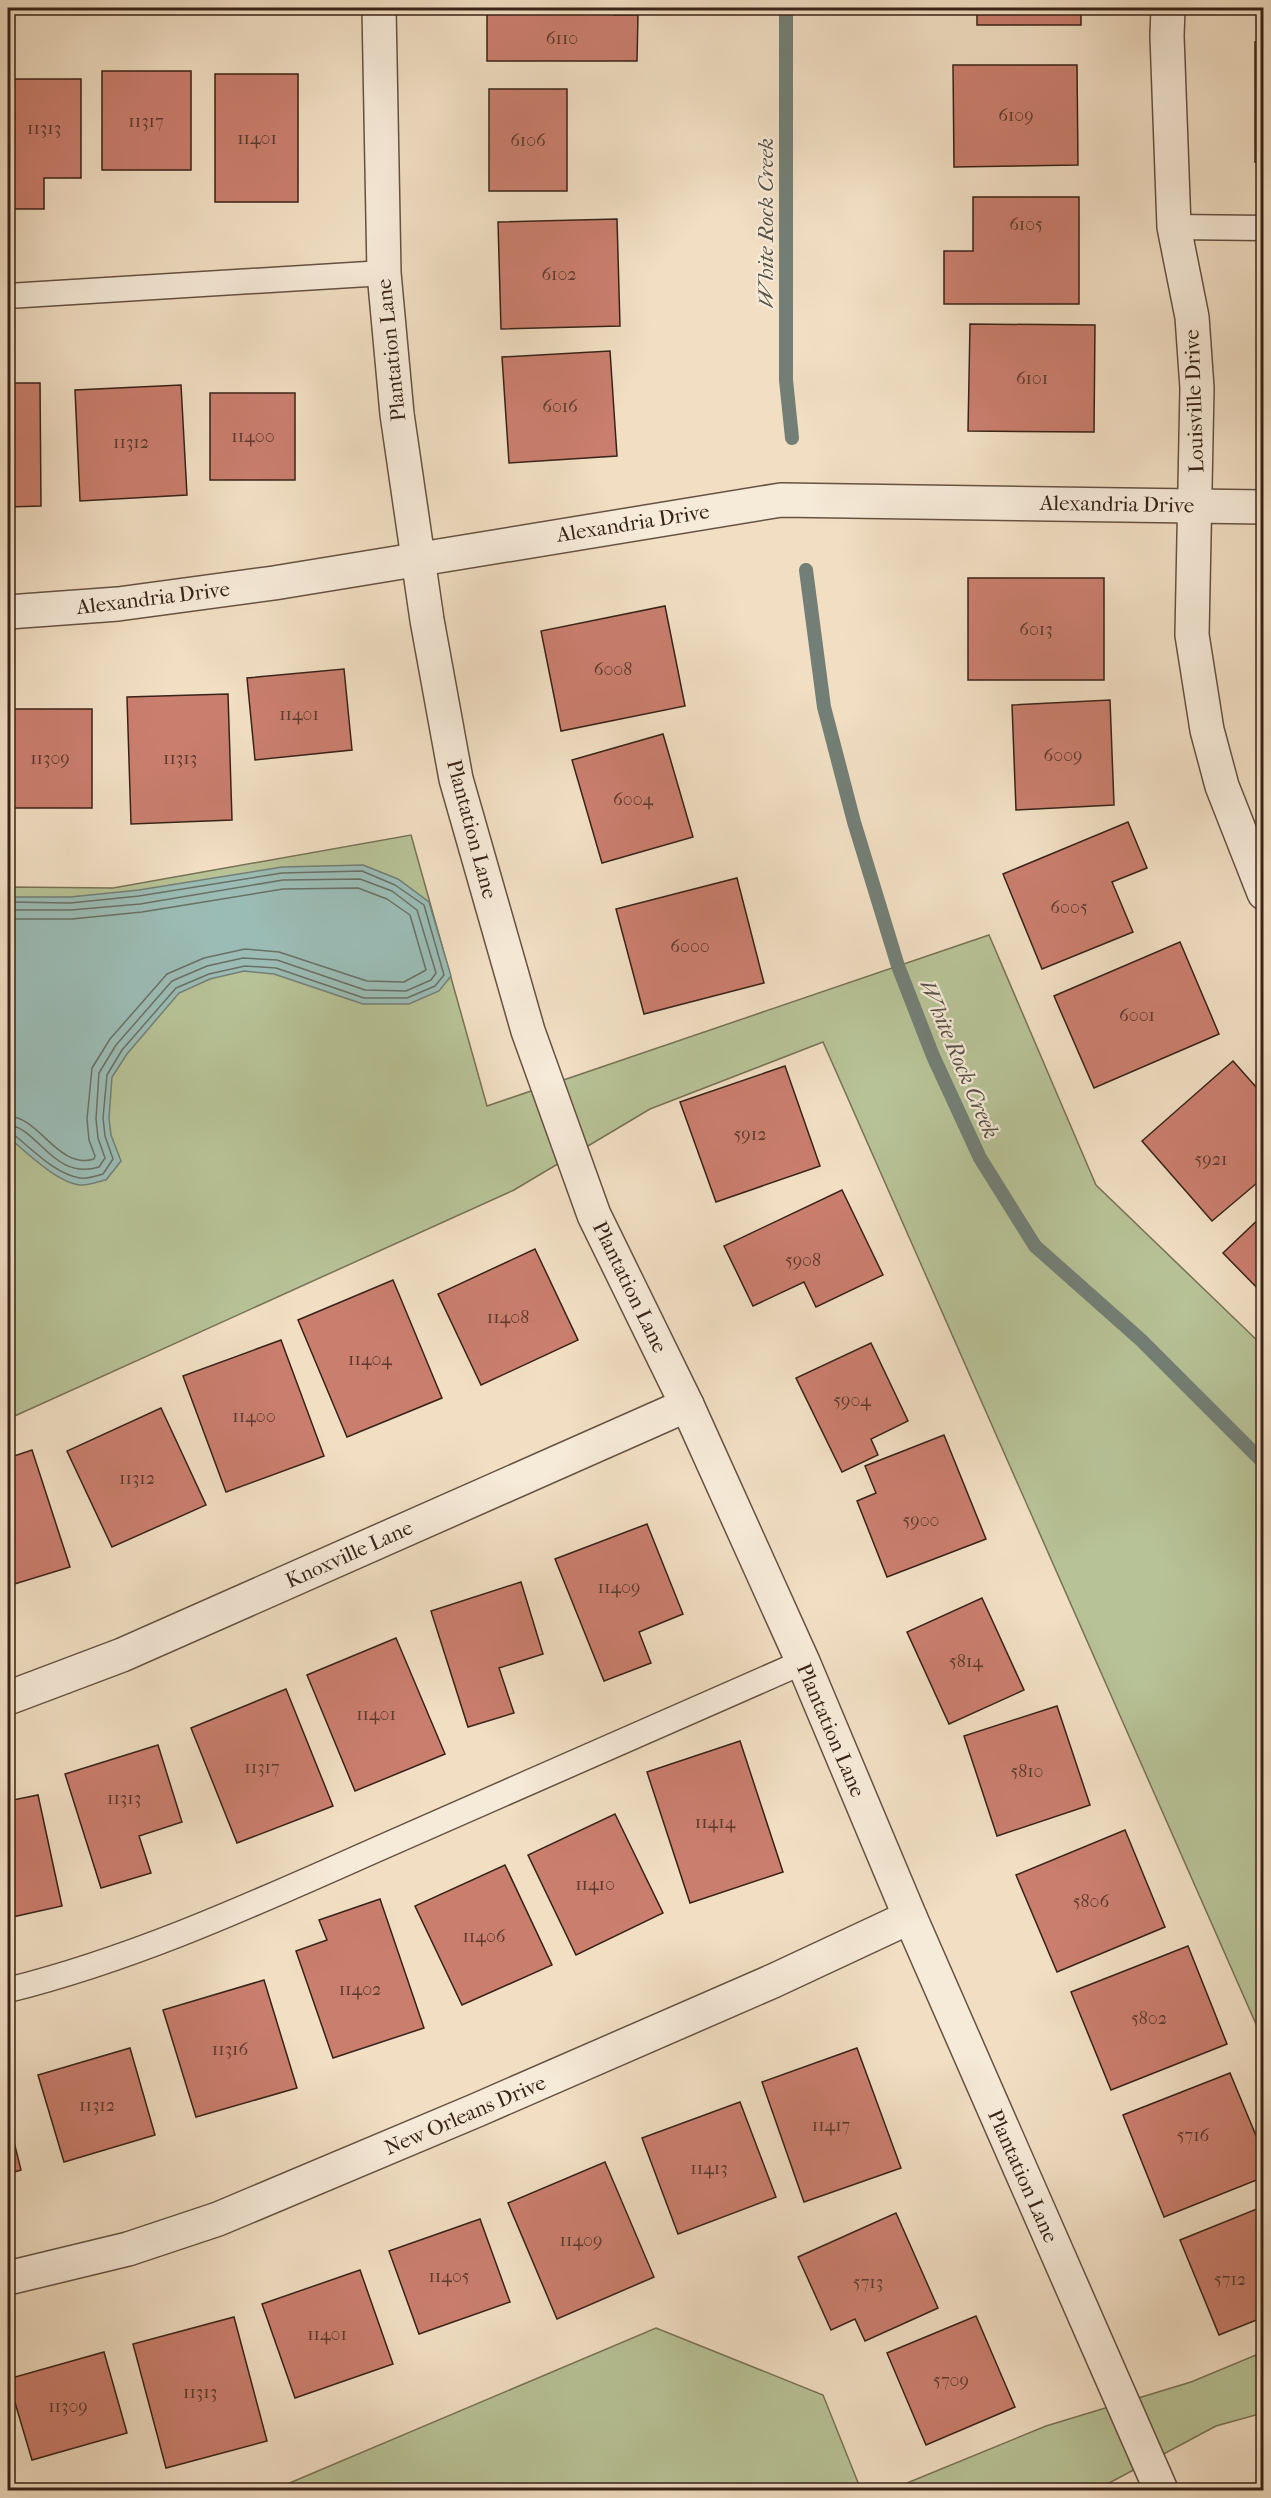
<svg xmlns="http://www.w3.org/2000/svg" width="1271" height="2498" font-family="'IM FELL French Canon',serif">
<style>
.green{fill:#b7c296;stroke:#787256;stroke-width:1.5}
.water{fill:#9bbcb5;stroke:#737f76;stroke-width:1.5}
.lines{fill:none;stroke-linecap:round;stroke-linejoin:round}
.shore{stroke:#6a7066;stroke-width:1.5}
.stream{stroke:#737f76;stroke-width:14}
.building{fill:#ca7e6e;stroke:#382317;stroke-width:1.5}
.service-casing{stroke:#665242;stroke-width:27}
.minor-casing{stroke:#665242;stroke-width:36}
.tertiary-casing{stroke:#665242;stroke-width:36}
.service{stroke:#f6ead8;stroke-width:24}
.minor{stroke:#f6ead8;stroke-width:33}
.tertiary{stroke:#f6ead8;stroke-width:33}
.labels{text-anchor:middle;stroke-width:4.5;stroke-linejoin:round;paint-order:stroke}
.number-label{font-size:18px;fill:#5c3a2d}
.street-label{font-size:21px;fill:#382317;stroke:#f6ead8}
.water-label{font-size:22px;font-style:italic;fill:#565146;stroke:#f6ead8}
</style>
<rect width="100%" height="100%" fill="#f1dec3"/>
<filter id="stains"><feTurbulence type="fractalNoise" baseFrequency=".00333" numOctaves="4"/><feColorMatrix values="0 0 0 0 .2 0 0 0 0 .09 0 0 0 0 .02 0 0 0 .5 -.17"/></filter>
<radialGradient id="worn" r=".72"><stop offset=".6" stop-color="#630" stop-opacity="0"/><stop offset="1" stop-color="#630" stop-opacity=".3"/></radialGradient>
<!-- green -->
<g class="green">
<path d="M 411,835 L 487,1106 L 989,935 L 1096,1185 L 1263,1346 L 1263,2040 L 823,1042 L 650,1109 L 514,1190 L 8,1419 L 8,887 L 113,888 Z"/>
<path d="M 656,2328 L 823,2395 L 861,2490 L 273,2490 Z"/>
<path d="M 1263,2352 L 1263,2413 L 1216,2426 L 1096,2490 L 890,2490 L 1046,2426 L 1191,2382 Z"/>
</g>
<!-- water -->
<path class="water" d="M 363,865 L 398,879 L 429,902 L 451,976 L 439,991 L 409,1004 L 363,1004 L 274,974 L 244,971 L 210,979 L 179,993 L 127,1054 L 112,1077 L 109,1118 L 111,1135 L 121,1161 L 106,1180 C 99,1181 90,1185 83,1185 C 59,1185 25,1151 8,1137 L 8,897 L 70,897 L 139,890 L 282,867 Z"/>
<g class="lines">
<!-- shore -->
<g class="shore">
<path d="M 8,902 L 70,903 L 139,896 L 282,873 L 362,871 L 395,885 L 424,905 L 444,975 L 435,986 L 407,998 L 364,998 L 276,968 L 245,966 L 209,974 L 176,988 L 122,1050 L 107,1075 L 103,1118 L 105,1136 L 113,1159 L 103,1174 C 96,1176 87,1179 80,1178 C 55,1174 32,1149 13,1134 L 8,1133"/>
<path d="M 8,910 L 71,910 L 140,904 L 283,880 L 360,879 L 392,891 L 417,910 L 436,973 L 431,980 L 406,991 L 365,990 L 277,960 L 243,958 L 207,966 L 172,981 L 116,1045 L 99,1073 L 96,1119 L 98,1138 L 105,1158 L 99,1167 C 53,1181 38,1127 8,1125"/>
<path d="M 8,919 L 72,919 L 142,912 L 283,889 L 358,888 L 387,899 L 410,915 L 426,970 L 404,982 L 367,981 L 279,952 L 245,949 L 204,958 L 167,974 L 110,1039 L 92,1068 L 87,1119 L 89,1140 L 95,1156 L 94,1159 C 58,1170 40,1117 8,1116"/>
</g>
<!-- stream -->
<g class="stream">
<path d="M 786,8 L 786,380 L 792,438"/>
<path d="M 806,570 L 824,707 L 854,822 L 898,966 L 933,1056 L 980,1158 L 1035,1246 L 1141,1340 L 1264,1463"/>
</g>
</g>
<!-- building -->
<g class="building">
<path d="M 487,8 L 614,8 L 614,15 L 638,15 L 637,61 L 487,61 Z"/>
<rect x="977" y="8" width="104" height="17"/>
<rect x="1255" y="42" width="9" height="120"/>
<path d="M 953,65 L 1077,65 L 1078,165 L 954,167 Z"/>
<rect x="102" y="71" width="89" height="99"/>
<rect x="215" y="74" width="83" height="128"/>
<path d="M 8,79 L 81,79 L 81,178 L 44,178 L 44,209 L 8,209 Z"/>
<rect x="489" y="89" width="78" height="102"/>
<path d="M 973,197 L 1079,197 L 1079,304 L 944,304 L 944,251 L 973,251 Z"/>
<path d="M 617,219 L 620,326 L 501,329 L 498,222 Z"/>
<path d="M 970,324 L 1095,325 L 1094,432 L 968,431 Z"/>
<path d="M 610,351 L 617,456 L 509,463 L 502,357 Z"/>
<path d="M 8,383 L 40,383 L 41,506 L 8,507 Z"/>
<path d="M 181,385 L 187,495 L 80,501 L 75,390 Z"/>
<rect x="210" y="393" width="85" height="87"/>
<rect x="968" y="578" width="136" height="102"/>
<path d="M 665,606 L 685,706 L 561,731 L 541,631 Z"/>
<path d="M 344,669 L 352,750 L 255,760 L 247,678 Z"/>
<path d="M 228,694 L 232,820 L 131,824 L 127,697 Z"/>
<path d="M 1110,700 L 1114,805 L 1016,810 L 1012,705 Z"/>
<rect x="8" y="709" width="84" height="99"/>
<path d="M 663,734 L 693,837 L 602,863 L 572,760 Z"/>
<path d="M 1128,822 L 1147,868 L 1112,882 L 1133,932 L 1042,969 L 1003,874 Z"/>
<path d="M 737,878 L 764,983 L 644,1014 L 616,909 Z"/>
<path d="M 1180,942 L 1219,1034 L 1094,1088 L 1054,996 Z"/>
<path d="M 1233,1061 L 1264,1096 L 1264,1177 L 1212,1221 L 1142,1141 Z"/>
<path d="M 785,1066 L 820,1166 L 716,1202 L 680,1102 Z"/>
<path d="M 842,1190 L 883,1275 L 816,1307 L 804,1282 L 753,1306 L 724,1246 Z"/>
<path d="M 1264,1214 L 1264,1295 L 1223,1253 Z"/>
<path d="M 535,1249 L 578,1340 L 481,1385 L 438,1294 Z"/>
<path d="M 393,1280 L 442,1398 L 347,1437 L 298,1320 Z"/>
<path d="M 281,1340 L 324,1456 L 226,1492 L 183,1376 Z"/>
<path d="M 871,1343 L 908,1421 L 871,1439 L 878,1455 L 842,1472 L 796,1378 Z"/>
<path d="M 161,1408 L 206,1505 L 112,1547 L 67,1451 Z"/>
<path d="M 944,1435 L 986,1539 L 887,1577 L 857,1501 L 876,1493 L 865,1466 Z"/>
<path d="M 32,1450 L 70,1567 L 8,1586 L 8,1458 Z"/>
<path d="M 647,1524 L 683,1614 L 639,1632 L 651,1663 L 604,1681 L 555,1559 Z"/>
<path d="M 521,1582 L 543,1654 L 499,1668 L 514,1713 L 468,1727 L 431,1611 Z"/>
<path d="M 982,1598 L 1024,1690 L 949,1724 L 907,1632 Z"/>
<path d="M 396,1638 L 445,1754 L 355,1791 L 307,1675 Z"/>
<path d="M 286,1689 L 333,1806 L 237,1843 L 191,1728 Z"/>
<path d="M 1057,1706 L 1090,1805 L 997,1836 L 964,1736 Z"/>
<path d="M 740,1741 L 783,1872 L 690,1903 L 647,1772 Z"/>
<path d="M 158,1745 L 182,1822 L 139,1836 L 151,1873 L 101,1888 L 65,1774 Z"/>
<path d="M 38,1795 L 62,1906 L 8,1918 L 8,1801 Z"/>
<path d="M 615,1814 L 663,1913 L 576,1955 L 528,1855 Z"/>
<path d="M 1125,1830 L 1165,1927 L 1057,1972 L 1016,1875 Z"/>
<path d="M 505,1865 L 552,1965 L 462,2005 L 415,1906 Z"/>
<path d="M 380,1899 L 424,2028 L 333,2058 L 296,1951 L 327,1940 L 319,1920 Z"/>
<path d="M 1188,1946 L 1227,2044 L 1111,2090 L 1071,1992 Z"/>
<path d="M 264,1980 L 297,2088 L 196,2117 L 163,2010 Z"/>
<path d="M 130,2048 L 155,2135 L 64,2162 L 38,2075 Z"/>
<path d="M 857,2048 L 901,2168 L 804,2202 L 762,2082 Z"/>
<path d="M 1230,2073 L 1264,2155 L 1264,2177 L 1164,2217 L 1123,2115 Z"/>
<path d="M 740,2102 L 776,2197 L 678,2234 L 642,2138 Z"/>
<path d="M 8,2118 L 21,2170 L 8,2174 Z"/>
<path d="M 605,2162 L 654,2277 L 557,2319 L 508,2203 Z"/>
<path d="M 1264,2206 L 1264,2317 L 1219,2335 L 1180,2240 Z"/>
<path d="M 896,2213 L 938,2308 L 865,2341 L 855,2319 L 831,2330 L 798,2257 Z"/>
<path d="M 480,2219 L 510,2302 L 419,2334 L 389,2251 Z"/>
<path d="M 360,2270 L 393,2364 L 295,2398 L 262,2304 Z"/>
<path d="M 976,2316 L 1015,2407 L 926,2445 L 887,2353 Z"/>
<path d="M 234,2317 L 267,2441 L 166,2468 L 133,2344 Z"/>
<path d="M 104,2352 L 127,2433 L 32,2460 L 8,2379 Z"/>
</g>
<g class="lines">
<defs>
<g id="service">
<path d="M 1174,227 L 1264,228"/>
<path d="M 8,296 L 384,273"/>
<path d="M 8,1990 C 137,1958 258,1902 380,1848 C 521,1786 662,1724 803,1662"/>
</g>
<g id="minor">
<path d="M 1168,8 L 1167,36 L 1174,227 L 1192,317 L 1197,388 L 1192,635 L 1207,730 L 1222,786 L 1264,893"/>
<path d="M 8,612 L 118,604 L 274,583 L 781,500 L 1264,507"/>
<path d="M 8,1698 L 122,1655 L 687,1405"/>
<path d="M 8,2278 L 128,2249 L 218,2219 L 477,2110 L 773,1981 L 910,1917"/>
</g>
<path id="tertiary" d="M 379,8 L 384,273 L 397,414 L 427,620 L 456,779 L 528,1031 L 594,1215 L 687,1405 L 803,1662 L 910,1917 L 1161,2490"/>
</defs>
<!-- service casing -->
<use href="#service" class="service-casing"/>
<!-- minor casing -->
<use href="#minor" class="minor-casing"/>
<!-- tertiary casing -->
<use href="#tertiary" class="tertiary-casing"/>
<!-- service -->
<use href="#service" class="service"/>
<!-- minor -->
<use href="#minor" class="minor"/>
<!-- tertiary -->
<use href="#tertiary" class="tertiary"/>
</g>
<g class="labels">
<!-- number labels -->
<g class="number-label">
<text x="562" y="44">6110</text>
<text x="1016" y="121">6109</text>
<text x="146" y="127">11317</text>
<text x="44" y="134">11313</text>
<text x="257" y="144">11401</text>
<text x="528" y="146">6106</text>
<text x="1026" y="230">6105</text>
<text x="559" y="280">6102</text>
<text x="1032" y="384">6101</text>
<text x="560" y="412">6016</text>
<text x="253" y="442">11400</text>
<text x="131" y="448">11312</text>
<text x="1036" y="635">6013</text>
<text x="613" y="675">6008</text>
<text x="299" y="720">11401</text>
<text x="1063" y="761">6009</text>
<text x="50" y="764">11309</text>
<text x="180" y="764">11313</text>
<text x="633" y="805">6004</text>
<text x="1069" y="913">6005</text>
<text x="690" y="952">6000</text>
<text x="1137" y="1021">6001</text>
<text x="750" y="1140">5912</text>
<text x="1211" y="1165">5921</text>
<text x="803" y="1266">5908</text>
<text x="508" y="1323">11408</text>
<text x="370" y="1365">11404</text>
<text x="852" y="1406">5904</text>
<text x="254" y="1422">11400</text>
<text x="137" y="1484">11312</text>
<text x="921" y="1526">5900</text>
<text x="619" y="1593">11409</text>
<text x="966" y="1667">5814</text>
<text x="376" y="1720">11401</text>
<text x="262" y="1773">11317</text>
<text x="1027" y="1777">5810</text>
<text x="124" y="1804">11313</text>
<text x="715" y="1828">11414</text>
<text x="595" y="1890">11410</text>
<text x="1091" y="1907">5806</text>
<text x="484" y="1942">11406</text>
<text x="360" y="1995">11402</text>
<text x="1149" y="2024">5802</text>
<text x="230" y="2055">11316</text>
<text x="97" y="2111">11312</text>
<text x="831" y="2131">11417</text>
<text x="1193" y="2141">5716</text>
<text x="709" y="2174">11413</text>
<text x="581" y="2246">11409</text>
<text x="449" y="2282">11405</text>
<text x="1230" y="2285">5712</text>
<text x="868" y="2288">5713</text>
<text x="327" y="2340">11401</text>
<text x="951" y="2386">5709</text>
<text x="200" y="2398">11313</text>
<text x="68" y="2412">11309</text>
</g>
<!-- street labels -->
<g class="street-label">
<text transform="translate(391 350) rotate(-96)" y="7">Plantation Lane</text>
<text transform="translate(1194 401) rotate(-92)" y="7">Louisville Drive</text>
<text transform="translate(1117 504) rotate(1)" y="7">Alexandria Drive</text>
<text transform="translate(633 523) rotate(-9)" y="7">Alexandria Drive</text>
<text transform="translate(153 598) rotate(-7)" y="7">Alexandria Drive</text>
<text transform="translate(472 829) rotate(75)" y="7">Plantation Lane</text>
<text transform="translate(630 1287) rotate(64)" y="7">Plantation Lane</text>
<text transform="translate(349 1554) rotate(-24)" y="7">Knoxville Lane</text>
<text transform="translate(831 1730) rotate(67)" y="7">Plantation Lane</text>
<text transform="translate(465 2115) rotate(-23)" y="7">New Orleans Drive</text>
<text transform="translate(1023 2176) rotate(66)" y="7">Plantation Lane</text>
</g>
<!-- water labels -->
<g class="water-label">
<text transform="translate(765 223) rotate(-90)" y="8">White Rock Creek</text>
<text transform="translate(960 1059) rotate(67)" y="8">White Rock Creek</text>
</g>
</g>
<!-- margin -->
<rect width="1271" height="2498" fill="none" stroke="#f1dec3" stroke-width="30"/>
<rect x="9" y="9" width="1253" height="2480" fill="none" stroke="#382317" stroke-width="3"/>
<rect x="15" y="15" width="1241" height="2468" fill="none" stroke="#382317" stroke-width="1.5"/>
<rect width="100%" height="100%" filter="url(#stains)"/>
<rect width="100%" height="100%" fill="url(#worn)"/>
</svg>
